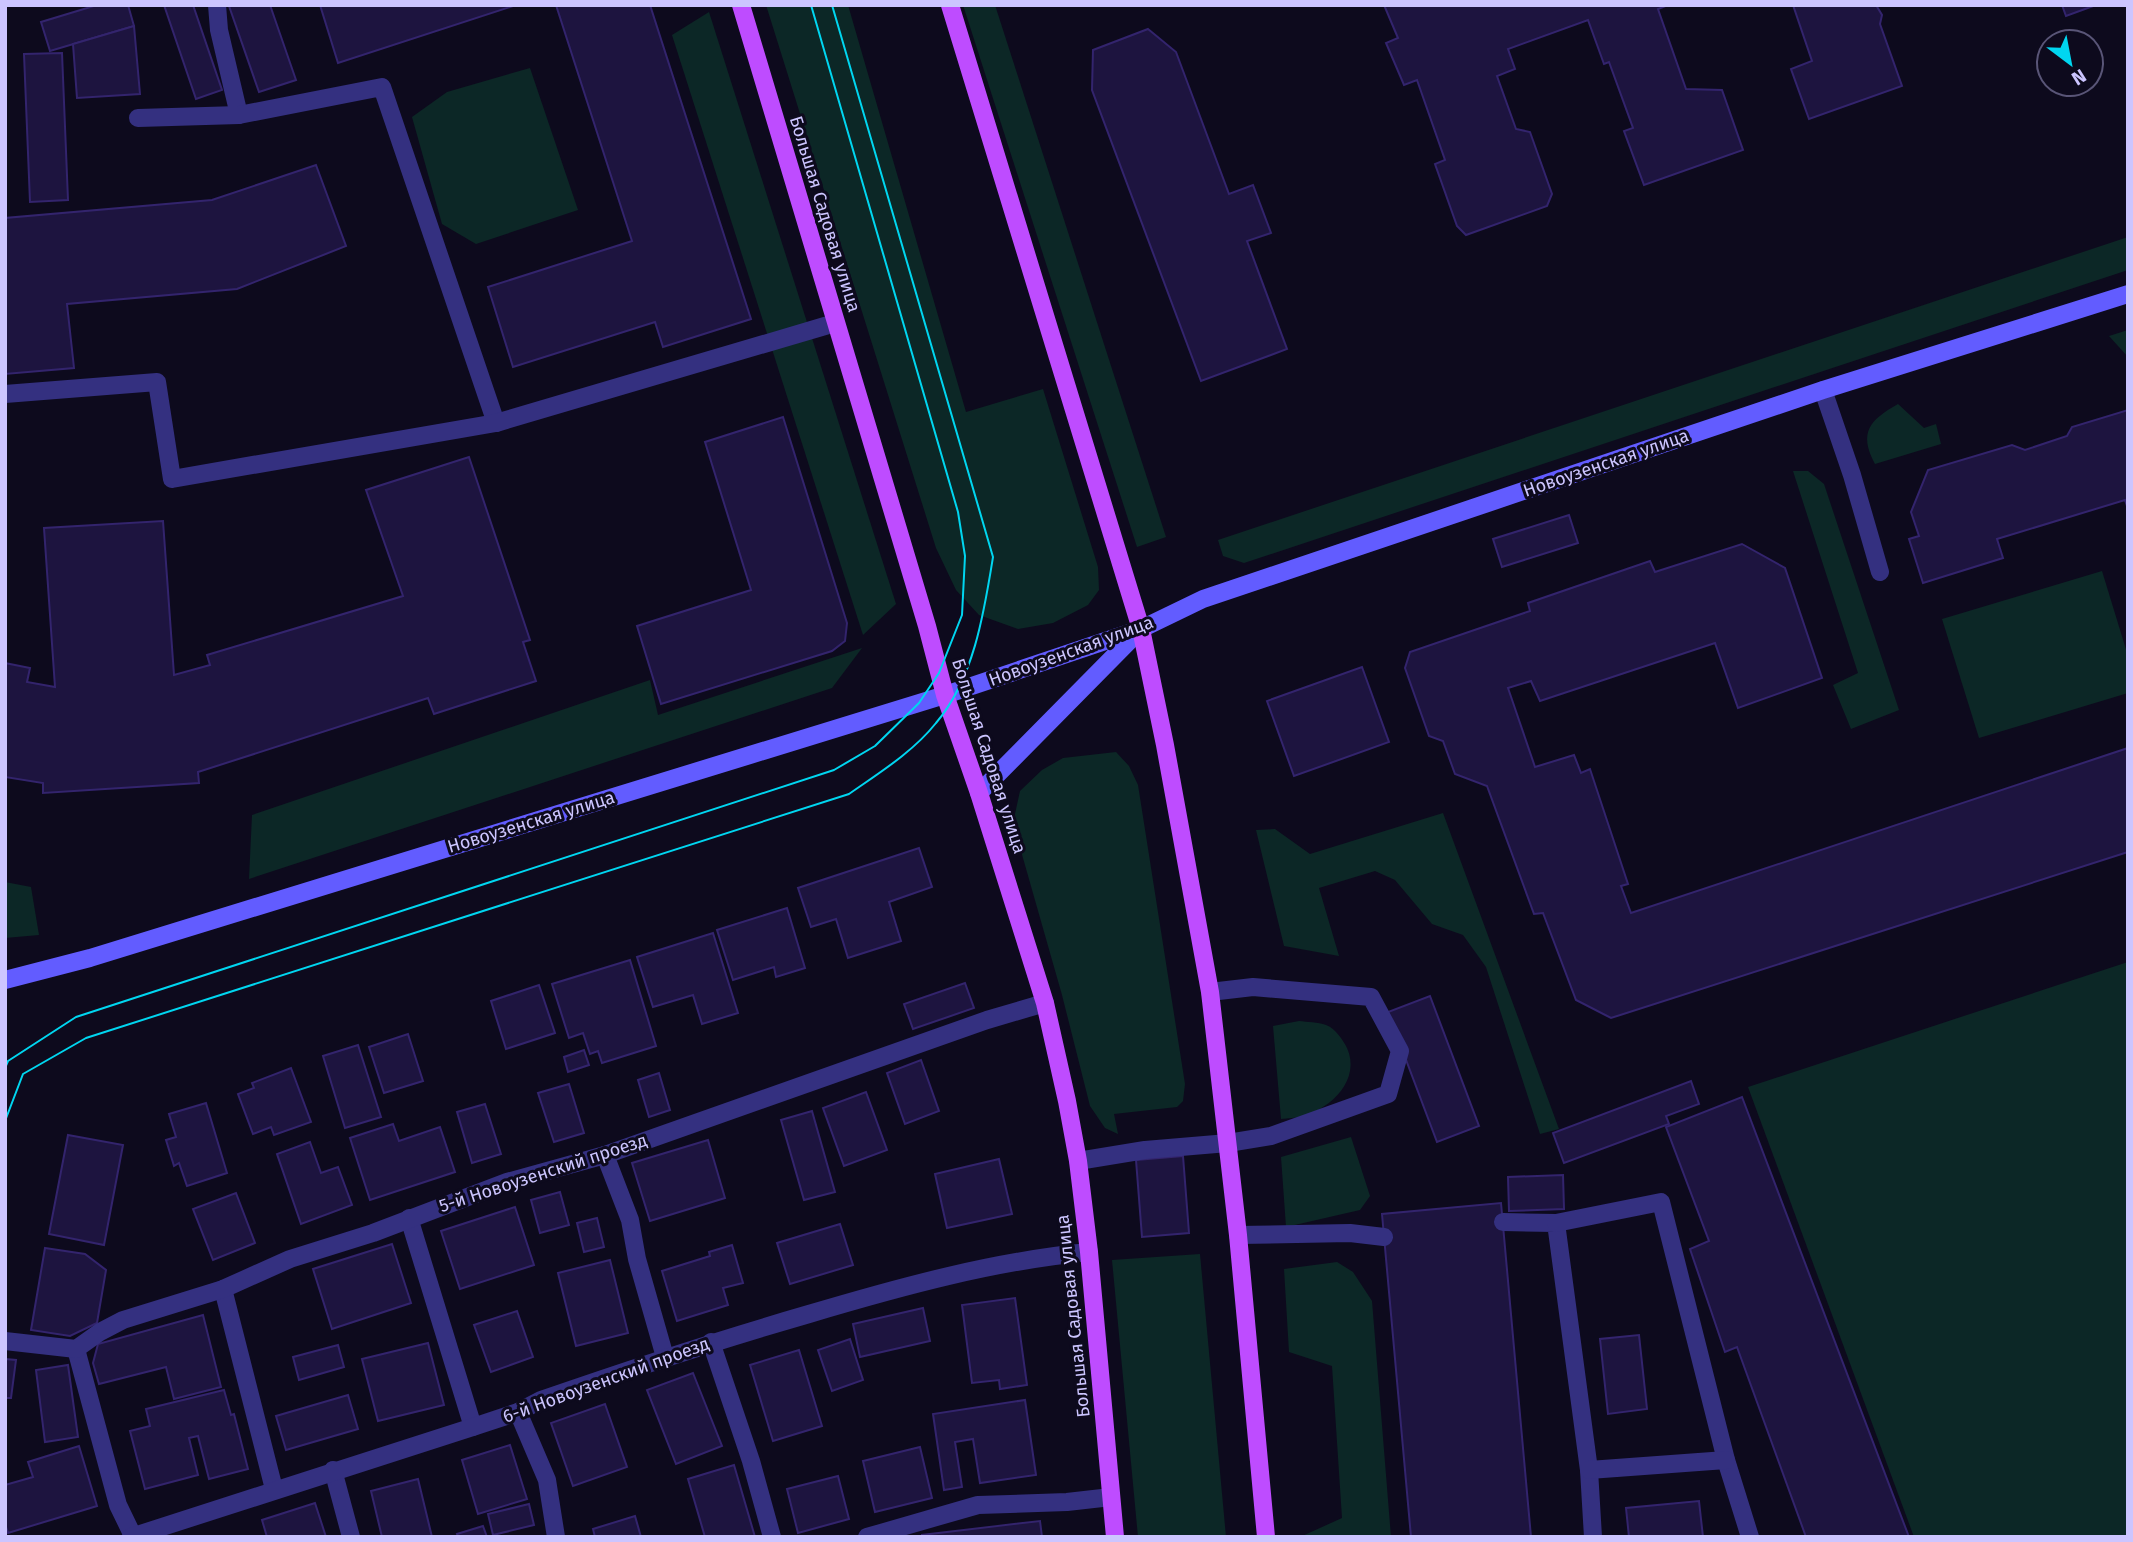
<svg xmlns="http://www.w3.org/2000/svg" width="2133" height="1542" font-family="'Fira Sans',sans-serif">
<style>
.green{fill:#0c2726}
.building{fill:#1d143f;stroke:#33246d;stroke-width:2}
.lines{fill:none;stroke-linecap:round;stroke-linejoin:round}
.service{stroke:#343080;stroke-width:18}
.minor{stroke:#343080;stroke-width:18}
.secondary{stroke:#625cff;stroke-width:18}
.primary{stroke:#be4cff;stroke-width:18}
.tram{stroke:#00d6f0;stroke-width:2}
.labels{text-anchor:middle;stroke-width:6;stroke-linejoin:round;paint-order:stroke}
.street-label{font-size:18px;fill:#ccc5ff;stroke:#0d0a1d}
</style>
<rect width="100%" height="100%" fill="#0d0a1d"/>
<!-- green -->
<g class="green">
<path d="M 766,5 L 848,5 L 966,412 L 1043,389 L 1098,567 L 1099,590 L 1088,605 L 1053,623 L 1018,629 L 979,615 L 956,590 L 936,548 Z"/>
<path d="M 963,5 L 995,5 L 1166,537 L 1137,547 Z"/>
<path d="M 709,12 L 896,604 L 863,635 L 672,35 Z"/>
<path d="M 530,68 L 578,210 L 476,244 L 442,224 L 412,117 L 447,92 Z"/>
<path d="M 2128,237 L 2128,270 L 1244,563 L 1223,556 L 1218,540 Z"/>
<path d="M 2128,330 L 2128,357 L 2109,336 Z"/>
<path d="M 1898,404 L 1924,428 L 1936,424 L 1941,444 L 1875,464 C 1858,432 1870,420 1898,404 Z"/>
<path d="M 1793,471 L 1808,471 L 1824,484 L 1899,710 L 1851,729 L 1833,685 L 1858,673 Z"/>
<path d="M 2102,571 L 2128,656 L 2128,693 L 1979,738 L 1942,619 Z"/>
<path d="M 862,648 L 832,688 L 249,879 L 252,815 L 650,680 L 658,715 Z"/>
<path d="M 1116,752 L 1129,766 L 1138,785 L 1185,1084 L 1183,1101 L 1177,1107 L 1114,1114 L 1118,1134 L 1105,1128 L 1090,1106 L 1062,995 L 1013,823 L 1020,791 L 1042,770 L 1063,758 Z"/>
<path d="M 1443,813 L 1559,1129 L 1540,1134 L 1486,967 L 1463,935 L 1432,924 L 1395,880 L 1375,871 L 1319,888 L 1339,956 L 1284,946 L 1256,830 L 1275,829 L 1310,854 Z"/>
<path d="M 5,882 L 31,887 L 39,935 L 5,938 Z"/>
<path d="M 2128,962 L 2128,1537 L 1914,1537 L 1748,1087 Z"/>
<path d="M 1299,1021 C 1307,1022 1318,1022 1326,1025 C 1335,1028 1343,1040 1347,1048 C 1361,1079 1332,1108 1303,1116 C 1296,1118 1288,1118 1281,1119 L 1273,1026 Z"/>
<path d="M 1351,1137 L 1370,1196 L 1360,1210 L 1286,1227 L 1281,1157 Z"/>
<path d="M 1200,1254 L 1226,1537 L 1138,1537 L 1112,1260 Z"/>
<path d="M 1337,1262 L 1353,1272 L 1372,1301 L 1391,1537 L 1300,1537 L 1342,1518 L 1332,1366 L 1289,1352 L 1284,1269 Z"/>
</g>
<!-- building -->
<g class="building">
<path d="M 97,5 L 128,5 L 134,26 L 50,51 L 41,22 Z"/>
<path d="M 164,5 L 193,5 L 222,90 L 196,99 Z"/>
<path d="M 270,5 L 296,80 L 259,92 L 229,6 Z"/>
<path d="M 320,5 L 516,5 L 338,63 Z"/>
<path d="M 556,5 L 650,5 L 751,319 L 663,347 L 655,322 L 513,367 L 488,287 L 632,241 Z"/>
<path d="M 1384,5 L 1668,5 L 1658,9 L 1686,89 L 1722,90 L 1743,150 L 1644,185 L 1624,131 L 1633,128 L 1609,62 L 1604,64 L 1588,20 L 1508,49 L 1515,69 L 1497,76 L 1516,129 L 1530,132 L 1552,194 L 1547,206 L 1466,235 L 1457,226 L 1435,164 L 1445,160 L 1417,80 L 1404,85 L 1386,43 L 1398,38 Z"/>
<path d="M 1793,5 L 1876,5 L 1882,15 L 1880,24 L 1902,86 L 1809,119 L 1791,69 L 1812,61 Z"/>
<path d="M 2062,5 L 2096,5 L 2066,16 Z"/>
<path d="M 134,26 L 140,94 L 77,98 L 73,44 Z"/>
<path d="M 1148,29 L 1176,52 L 1229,194 L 1253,185 L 1271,233 L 1247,241 L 1287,349 L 1201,381 L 1092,90 L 1093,50 Z"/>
<path d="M 62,53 L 68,200 L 30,202 L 24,54 Z"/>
<path d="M 316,165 L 346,246 L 237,289 L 67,304 L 74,368 L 5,374 L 5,218 L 212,200 Z"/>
<path d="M 2128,410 L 2128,509 L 2125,500 L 1997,539 L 2003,558 L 1923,583 L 1909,539 L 1919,536 L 1911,512 L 1928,470 L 2012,445 L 2025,450 L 2067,436 L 2072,427 Z"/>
<path d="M 783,417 L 847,623 L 845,641 L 832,651 L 661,704 L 637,626 L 751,590 L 705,442 Z"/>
<path d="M 469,457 L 530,640 L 523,642 L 536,681 L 434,714 L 428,698 L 198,772 L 199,783 L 43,793 L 43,783 L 5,777 L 5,663 L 30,668 L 27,682 L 55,687 L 44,528 L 163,521 L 174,675 L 210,665 L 207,655 L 403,596 L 366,490 Z"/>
<path d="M 1569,515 L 1578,543 L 1502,567 L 1493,539 Z"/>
<path d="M 1742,544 L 1785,568 L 1822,678 L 1738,708 L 1715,643 L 1540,701 L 1531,681 L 1508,688 L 1535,767 L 1574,755 L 1581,773 L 1590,769 L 1628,884 L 1621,886 L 1631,913 L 2128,748 L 2128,852 L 1611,1018 L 1576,1000 L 1543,913 L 1534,914 L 1487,786 L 1455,774 L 1443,741 L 1429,736 L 1405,668 L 1410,652 L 1530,611 L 1528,603 L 1650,561 L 1655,572 Z"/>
<path d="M 1362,667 L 1389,742 L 1294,776 L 1267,701 Z"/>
<path d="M 919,848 L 932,887 L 889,902 L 901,941 L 848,958 L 836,919 L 811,927 L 798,888 Z"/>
<path d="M 787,908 L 805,968 L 776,977 L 774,967 L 733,980 L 717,930 Z"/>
<path d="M 713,933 L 738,1013 L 702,1024 L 693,995 L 653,1007 L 637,957 Z"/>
<path d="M 630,960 L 656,1046 L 602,1063 L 598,1051 L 590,1054 L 583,1033 L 569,1038 L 552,984 Z"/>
<path d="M 965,983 L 974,1008 L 913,1029 L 904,1004 Z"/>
<path d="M 539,985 L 555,1033 L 506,1049 L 491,1001 Z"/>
<path d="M 1430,996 L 1479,1126 L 1437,1142 L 1388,1012 Z"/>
<path d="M 408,1034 L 423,1081 L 384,1093 L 369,1047 Z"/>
<path d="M 358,1045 L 381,1117 L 345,1128 L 323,1056 Z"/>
<path d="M 584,1050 L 589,1065 L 568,1072 L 564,1057 Z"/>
<path d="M 921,1060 L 939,1111 L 905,1124 L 887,1073 Z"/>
<path d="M 291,1068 L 311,1122 L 274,1135 L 271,1127 L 253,1134 L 238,1094 L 254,1088 L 252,1083 Z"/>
<path d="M 659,1073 L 670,1110 L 649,1117 L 638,1080 Z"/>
<path d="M 1691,1081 L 1699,1104 L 1666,1116 L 1669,1124 L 1564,1163 L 1553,1133 Z"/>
<path d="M 569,1084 L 584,1133 L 554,1142 L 538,1093 Z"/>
<path d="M 866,1092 L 887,1150 L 844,1166 L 823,1108 Z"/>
<path d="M 1742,1097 L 1909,1537 L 1806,1537 L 1737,1347 L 1725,1352 L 1690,1249 L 1709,1241 L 1666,1127 Z"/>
<path d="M 206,1103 L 227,1173 L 187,1186 L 179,1163 L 174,1166 L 166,1140 L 176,1137 L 169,1114 Z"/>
<path d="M 485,1104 L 501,1154 L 472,1163 L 457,1112 Z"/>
<path d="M 812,1111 L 835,1192 L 804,1200 L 781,1120 Z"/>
<path d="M 393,1124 L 399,1141 L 440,1127 L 455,1172 L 370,1200 L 350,1138 Z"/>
<path d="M 68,1135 L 123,1145 L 104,1245 L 49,1234 Z"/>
<path d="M 708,1140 L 725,1198 L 650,1221 L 632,1163 Z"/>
<path d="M 310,1142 L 321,1173 L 338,1167 L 352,1205 L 301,1224 L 277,1154 Z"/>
<path d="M 1183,1156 L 1189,1233 L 1142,1237 L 1136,1160 Z"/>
<path d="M 999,1159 L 1012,1214 L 947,1228 L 935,1174 Z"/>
<path d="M 1563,1175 L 1564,1209 L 1509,1211 L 1508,1177 Z"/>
<path d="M 560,1192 L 569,1225 L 540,1233 L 531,1200 Z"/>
<path d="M 236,1193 L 255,1243 L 213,1260 L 193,1209 Z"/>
<path d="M 1501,1203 L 1531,1537 L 1411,1537 L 1382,1214 Z"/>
<path d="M 515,1207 L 534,1265 L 460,1289 L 441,1231 Z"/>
<path d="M 597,1218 L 604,1247 L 584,1252 L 577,1223 Z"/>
<path d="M 840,1224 L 853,1265 L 790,1284 L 777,1243 Z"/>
<path d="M 392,1244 L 411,1303 L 332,1329 L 313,1269 Z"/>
<path d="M 732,1245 L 743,1283 L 723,1288 L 728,1305 L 677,1321 L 662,1271 L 710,1256 L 709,1252 Z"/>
<path d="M 45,1248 L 85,1254 L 106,1270 L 97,1323 L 70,1336 L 31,1330 Z"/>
<path d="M 610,1260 L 628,1333 L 576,1346 L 558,1273 Z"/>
<path d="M 1015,1298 L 1027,1385 L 1000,1389 L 999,1380 L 972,1383 L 962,1305 Z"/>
<path d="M 923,1308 L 930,1341 L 860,1357 L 853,1324 Z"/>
<path d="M 517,1311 L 533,1357 L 491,1372 L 474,1325 Z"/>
<path d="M 203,1315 L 221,1387 L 174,1399 L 166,1367 L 99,1384 L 93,1363 L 98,1344 Z"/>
<path d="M 1639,1335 L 1647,1409 L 1608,1414 L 1600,1339 Z"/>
<path d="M 850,1339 L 863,1380 L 832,1391 L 818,1350 Z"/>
<path d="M 428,1343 L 444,1405 L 378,1421 L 362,1359 Z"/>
<path d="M 338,1345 L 344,1367 L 299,1380 L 293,1357 Z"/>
<path d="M 799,1350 L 822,1426 L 773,1441 L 750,1365 Z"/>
<path d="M 5,1359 L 16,1360 L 11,1398 L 5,1398 Z"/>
<path d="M 68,1365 L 78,1437 L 45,1442 L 36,1370 Z"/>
<path d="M 693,1373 L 722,1446 L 676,1464 L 647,1390 Z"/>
<path d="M 224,1390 L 231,1415 L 234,1414 L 248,1469 L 209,1479 L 198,1436 L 189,1438 L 198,1475 L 145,1489 L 130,1431 L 150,1426 L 146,1409 Z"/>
<path d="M 348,1395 L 358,1429 L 286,1450 L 276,1416 Z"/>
<path d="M 1025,1400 L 1036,1475 L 980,1483 L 973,1439 L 955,1442 L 962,1487 L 944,1490 L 933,1414 Z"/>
<path d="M 605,1404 L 627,1467 L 573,1486 L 551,1423 Z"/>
<path d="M 510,1445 L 527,1499 L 478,1514 L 462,1460 Z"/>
<path d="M 79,1446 L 97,1506 L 8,1533 L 5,1524 L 5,1485 L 33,1477 L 28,1462 Z"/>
<path d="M 920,1447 L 932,1498 L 875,1512 L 863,1461 Z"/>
<path d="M 734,1465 L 755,1537 L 705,1537 L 688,1479 Z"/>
<path d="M 838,1476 L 849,1519 L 798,1533 L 787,1489 Z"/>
<path d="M 418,1479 L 432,1537 L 382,1537 L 371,1491 Z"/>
<path d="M 1699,1501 L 1703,1537 L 1629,1537 L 1626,1508 Z"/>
<path d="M 315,1503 L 326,1537 L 267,1537 L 262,1520 Z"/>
<path d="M 529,1504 L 534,1525 L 493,1535 L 488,1514 Z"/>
<path d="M 635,1516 L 641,1537 L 595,1537 L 593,1529 Z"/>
<path d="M 1040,1521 L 1042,1537 L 922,1537 L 922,1535 Z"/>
<path d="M 483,1526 L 487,1537 L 458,1537 L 457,1534 Z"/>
</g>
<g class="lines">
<!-- service -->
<g class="service">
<path d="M 217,5 L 219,30 L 239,115"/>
<path d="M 138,118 L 239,115 L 382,87 L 496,423"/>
<path d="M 1823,390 L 1852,475 L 1880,572"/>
<path d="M 5,394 L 157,382 L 172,479 L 496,423 L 835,323"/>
<path d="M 605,1155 L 630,1220 L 637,1259 L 665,1357"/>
<path d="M 1078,1161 L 1145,1150 L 1228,1143 L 1271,1136 L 1388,1094 L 1400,1051 L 1371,997 L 1253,987 L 1210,992"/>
<path d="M 409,1218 L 473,1427"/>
<path d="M 1503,1222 L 1556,1223 L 1589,1470 L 1593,1537"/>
<path d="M 1556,1223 L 1661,1202 L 1726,1460 L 1750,1537"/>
<path d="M 1238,1235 L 1350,1233 L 1384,1237"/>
<path d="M 223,1289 L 274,1489"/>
<path d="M 711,1342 L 751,1461 L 772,1537"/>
<path d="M 76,1349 L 118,1505 L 133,1536"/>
<path d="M 518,1412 L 547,1480 L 556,1537"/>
<path d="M 1589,1470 L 1726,1460"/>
</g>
<!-- minor -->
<g class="minor">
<path d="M 5,1341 L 76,1349 L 100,1332 L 123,1320 L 223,1289 L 290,1259 L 373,1233 L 507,1182 L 605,1155 L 987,1020 L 1045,1003"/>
<path d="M 333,1470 L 351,1537"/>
<path d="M 131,1537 L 473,1427 L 518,1412 L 541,1400 C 630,1369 719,1340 809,1314 C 900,1287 994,1261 1089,1252"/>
<path d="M 867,1537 L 978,1505 L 1067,1502 L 1111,1497"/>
</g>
<!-- secondary -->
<g class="secondary">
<path d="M 979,793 L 1139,631"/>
<path d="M 5,980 L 90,958 L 945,695 L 1141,629 L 1203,599 L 1823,390 L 2128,294"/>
</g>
<!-- primary -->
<g class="primary">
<path d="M 741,5 L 927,626 L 945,695 L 979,793 L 1045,1003 L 1067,1101 L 1078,1161 L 1089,1252 L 1115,1537"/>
<path d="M 950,5 L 1141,629 L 1165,745 L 1210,992 L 1238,1235 L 1266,1537"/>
</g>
<!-- tram -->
<g class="tram">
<path d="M 5,1068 L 8,1061 L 76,1017 L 834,770 L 875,746 L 919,703 L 939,673 L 962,615 L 965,556 L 958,512 L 811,5"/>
<path d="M 5,1121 L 23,1074 L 86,1038 L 849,794 C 879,773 913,752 936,723 C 974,678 984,613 993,557 L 832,5"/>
</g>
</g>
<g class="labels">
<!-- street labels -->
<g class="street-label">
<text transform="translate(825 214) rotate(73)" y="6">Большая Садовая улица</text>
<text transform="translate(1606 463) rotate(-19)" y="6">Новоузенская улица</text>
<text transform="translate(1071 651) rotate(-20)" y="6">Новоузенская улица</text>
<text transform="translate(989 756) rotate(72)" y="6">Большая Садовая улица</text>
<text transform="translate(531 822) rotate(-17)" y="6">Новоузенская улица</text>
<text transform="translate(543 1173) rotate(-18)" y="6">5-й Новоузенский проезд</text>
<text transform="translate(1073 1316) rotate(-96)" y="6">Большая Садовая улица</text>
<text transform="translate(606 1380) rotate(-20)" y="6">6-й Новоузенский проезд</text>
</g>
</g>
<!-- border -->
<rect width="2133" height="1542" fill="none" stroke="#ccc5ff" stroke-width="14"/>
<!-- north arrow -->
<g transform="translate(2070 63) rotate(148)"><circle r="33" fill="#0d0a1d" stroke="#595577" stroke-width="2"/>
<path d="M0-5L12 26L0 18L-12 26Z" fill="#00d6f0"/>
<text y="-10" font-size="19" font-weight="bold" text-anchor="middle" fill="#ccc5ff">N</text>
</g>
</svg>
